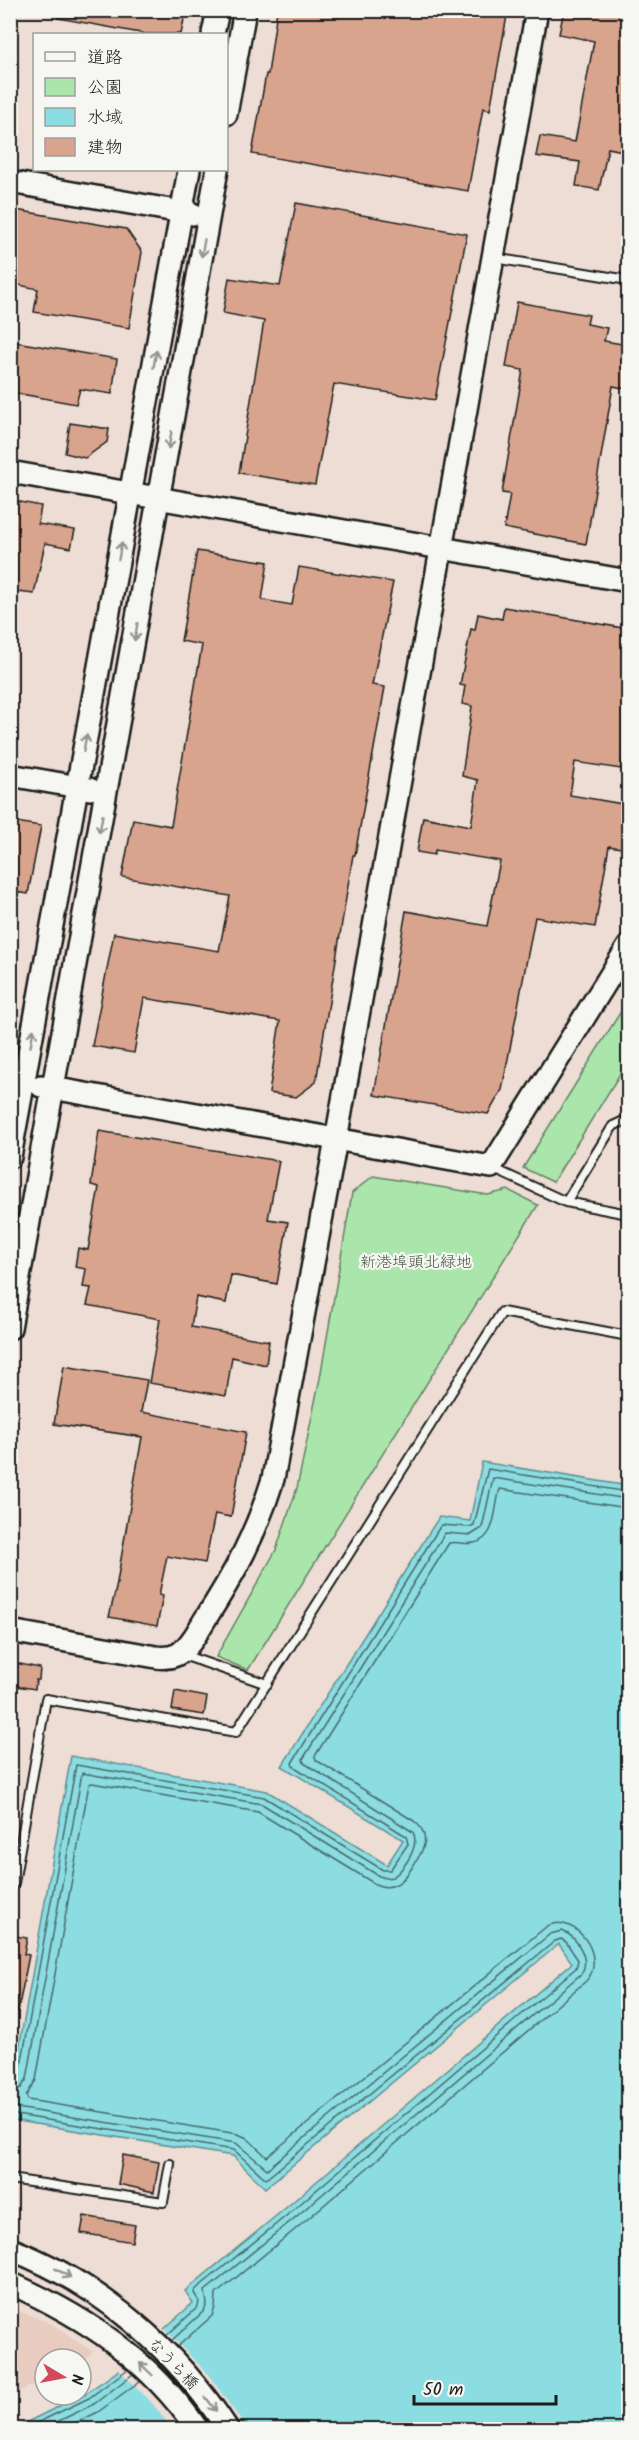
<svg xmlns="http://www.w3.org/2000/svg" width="639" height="2440" font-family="Kalam,'Klee One',sans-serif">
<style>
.built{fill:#e7ccbf}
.green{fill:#aae5ab;stroke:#638064;stroke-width:1.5}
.water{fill:#8bdde2;stroke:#5f9093;stroke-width:1.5}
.pier{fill:#edddd4}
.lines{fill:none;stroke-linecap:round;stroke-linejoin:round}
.shore{stroke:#48696b;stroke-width:1.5}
.building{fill:#d8a48d;stroke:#1c1c1c;stroke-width:1.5}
.lane-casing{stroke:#1c1c1c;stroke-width:12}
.secondary-casing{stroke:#1c1c1c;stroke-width:26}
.lane{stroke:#f6f6f2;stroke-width:8}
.secondary{stroke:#f6f6f2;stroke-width:21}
.oneway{stroke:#949492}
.labels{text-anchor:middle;stroke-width:4.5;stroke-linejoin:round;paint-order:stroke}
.park-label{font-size:16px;fill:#475847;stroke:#f6f6f2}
.street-label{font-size:16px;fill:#1c1c1c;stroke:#f6f6f2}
</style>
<rect width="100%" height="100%" fill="#edddd4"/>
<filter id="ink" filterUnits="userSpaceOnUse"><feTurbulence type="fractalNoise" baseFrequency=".0167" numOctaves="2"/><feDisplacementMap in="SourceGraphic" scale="12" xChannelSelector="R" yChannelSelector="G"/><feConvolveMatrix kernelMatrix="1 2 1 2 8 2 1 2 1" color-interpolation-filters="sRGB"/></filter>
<g filter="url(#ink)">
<!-- built -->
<path class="built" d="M 10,2307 L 52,2324 L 93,2352 L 81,2362 L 81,2359 L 45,2359 L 45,2380 L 11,2395 Z"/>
<!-- green -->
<g class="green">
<path d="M 628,1000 L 628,1061 L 553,1182 L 523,1168 Z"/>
<path d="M 373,1176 L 488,1195 L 508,1190 L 538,1205 L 248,1670 L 216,1657 L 276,1550 L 297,1488 L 320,1378 L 352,1193 Z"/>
</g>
<!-- water -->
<path class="water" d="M 482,1462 L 628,1486 L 628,2429 L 11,2430 L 86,2393 L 115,2373 L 193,2303 L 185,2291 L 282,2211 L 572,1963 L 559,1944 L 265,2188 L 233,2156 L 11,2120 L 11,2093 L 71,1756 L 267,1791 L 387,1865 L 403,1840 L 282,1766 L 439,1517 L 470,1521 Z"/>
<!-- pier -->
<path class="pier" d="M 162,2327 L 208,2374 L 247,2429 L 172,2429 L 152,2403 L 116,2367 Z"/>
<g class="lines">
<!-- shore -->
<g class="shore">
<path d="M 10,2083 L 16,2082 L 19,2077 L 76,1765 L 264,1797 L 383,1870 L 390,1870 L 408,1844 L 406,1836 L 293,1766 L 292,1763 L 441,1525 L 469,1527 L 474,1525 L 488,1469 L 628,1492"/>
<path d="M 10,2091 L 21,2088 L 27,2079 L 82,1773 L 262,1804 L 379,1876 L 386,1878 L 393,1877 C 405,1868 420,1846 413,1832 L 304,1763 L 303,1759 L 445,1533 L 471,1535 L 482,1528 L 493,1478 L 628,1499"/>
<path d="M 10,2107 L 236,2143 L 267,2169 L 550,1934 L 562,1931 C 577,1936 591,1960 581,1974 L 291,2221 L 205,2291 L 207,2304 L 204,2311 L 171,2341"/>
<path d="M 10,2114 L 234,2150 L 266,2179 L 555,1941 L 561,1939 L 566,1942 L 578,1960 L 576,1968 L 286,2216 L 195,2290 L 194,2293 L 199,2301 L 198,2307 L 166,2336"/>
<path d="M 177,2347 L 212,2316 L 215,2307 L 216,2294 L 297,2228 L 586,1981 C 608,1958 576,1912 547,1926 L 267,2157 L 247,2138 L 238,2134 L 28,2100 L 26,2096 L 36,2080 L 89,1784 L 92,1783 L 258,1812 L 375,1884 C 393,1892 404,1881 413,1866 C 424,1850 432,1835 414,1821 L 316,1760 L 315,1756 L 449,1543 C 457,1541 465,1545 474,1543 C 497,1539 494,1507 500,1489 L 628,1508"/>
<path d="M 22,2430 L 89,2398 L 128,2369"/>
<path d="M 40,2430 L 94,2404 L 133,2374"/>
<path d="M 61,2430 L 98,2412 L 140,2381"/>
</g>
</g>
<!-- building -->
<g class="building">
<path d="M 59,10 L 186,10 L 181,34 L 146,34 L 58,18 Z"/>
<path d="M 277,10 L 508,10 L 490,110 L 483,108 L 468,191 L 252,154 L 266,74 L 268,74 Z"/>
<path d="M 564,10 L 628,10 L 628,152 L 608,148 L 599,190 L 576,186 L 580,162 L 536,156 L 540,136 L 575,142 L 594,41 L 559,34 Z"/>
<path d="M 296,203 L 467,234 L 435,400 L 334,384 L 315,485 L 239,473 L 264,321 L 223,313 L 229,278 L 280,286 Z"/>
<path d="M 10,209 L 126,229 L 142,252 L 129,328 L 34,312 L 38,289 L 10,283 Z"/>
<path d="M 517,302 L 589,315 L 587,324 L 607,328 L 604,341 L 628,345 L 628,389 L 613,386 L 586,544 L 504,528 L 510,494 L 502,493 L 523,370 L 506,367 Z"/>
<path d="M 10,341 L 117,359 L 112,394 L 80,389 L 76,404 L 10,392 Z"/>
<path d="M 70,423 L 109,429 L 107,442 L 85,458 L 65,453 Z"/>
<path d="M 10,500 L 41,506 L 38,524 L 75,530 L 71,548 L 45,543 L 34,594 L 10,591 Z"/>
<path d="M 197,551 L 268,562 L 262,600 L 292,605 L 299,567 L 393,582 L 372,685 L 385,687 L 355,855 L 353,855 L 316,1082 L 296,1097 L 269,1093 L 280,1021 L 144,998 L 134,1053 L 92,1046 L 114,933 L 219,951 L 230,896 L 122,877 L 133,819 L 171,826 L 202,645 L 181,641 Z"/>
<path d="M 504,607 L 628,629 L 628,731 L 621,769 L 575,762 L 570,795 L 628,805 L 628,849 L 609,846 L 595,927 L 535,917 L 502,1090 L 488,1114 L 374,1095 L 406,911 L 487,926 L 500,861 L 435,850 L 434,855 L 417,852 L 423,817 L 471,826 L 478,780 L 462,776 L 472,706 L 462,704 L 465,686 L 460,685 L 471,629 L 475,630 L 478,614 L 502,619 Z"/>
<path d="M 10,821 L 41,826 L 28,894 L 10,891 Z"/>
<path d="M 99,1131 L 279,1161 L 268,1219 L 288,1222 L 277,1284 L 231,1275 L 226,1303 L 196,1297 L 191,1327 L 269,1341 L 266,1365 L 232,1357 L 226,1396 L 149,1383 L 160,1319 L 87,1305 L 91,1288 L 83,1287 L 86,1269 L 75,1267 L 78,1248 L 88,1250 L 99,1187 L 91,1185 Z"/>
<path d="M 64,1366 L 147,1380 L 141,1412 L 246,1432 L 231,1517 L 215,1514 L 205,1563 L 167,1556 L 159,1595 L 163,1596 L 157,1626 L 109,1617 L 116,1588 L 142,1437 L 54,1424 Z"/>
<path d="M 10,1662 L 40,1668 L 39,1680 L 36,1680 L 35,1689 L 10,1685 Z"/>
<path d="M 175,1691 L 207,1697 L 204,1715 L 172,1710 Z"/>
<path d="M 10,1935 L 27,1938 L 24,1954 L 29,1955 L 18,2011 L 10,2011 Z"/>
<path d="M 123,2155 L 159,2162 L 154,2192 L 118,2184 Z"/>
<path d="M 84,2216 L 135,2225 L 132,2242 L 81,2233 Z"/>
</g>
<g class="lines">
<defs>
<g id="lane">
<path d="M 494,258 L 628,280"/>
<path d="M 492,1168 L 566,1202 L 628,1214"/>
<path d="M 566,1202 L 613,1126 L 628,1119"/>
<path d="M 183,1655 L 267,1684"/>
<path d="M 10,1888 L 14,1883 L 46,1699 L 236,1732 L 502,1312 L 628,1336"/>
<path d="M 10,2179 L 163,2202 L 170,2164"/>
</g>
<g id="secondary">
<path d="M 213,34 L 218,10"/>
<path d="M 226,114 L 245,10"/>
<path d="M 10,182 L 193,214"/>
<path d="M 10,472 L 628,581"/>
<path d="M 10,775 L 90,789"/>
<path d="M 41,1086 L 491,1167 L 628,947"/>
<path d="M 10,1157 L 189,170"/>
<path d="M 10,1328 L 217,170"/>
<path d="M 10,1631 L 156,1657 C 163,1658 171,1658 178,1654 C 190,1647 197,1632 204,1621 C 235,1573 256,1534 273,1479 L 336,1140 L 537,10"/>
<path d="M 10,2249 C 99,2283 177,2350 228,2430"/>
<path d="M 10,2283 C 87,2318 149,2359 198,2430"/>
</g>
</defs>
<!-- lane casing -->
<use href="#lane" class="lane-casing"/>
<!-- secondary casing -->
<use href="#secondary" class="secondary-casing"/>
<!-- lane -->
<use href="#lane" class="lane"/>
<!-- secondary -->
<use href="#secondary" class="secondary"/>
</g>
<!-- one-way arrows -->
<defs><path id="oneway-shaft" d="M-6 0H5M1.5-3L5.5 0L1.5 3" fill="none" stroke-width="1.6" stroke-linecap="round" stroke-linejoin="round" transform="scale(1.5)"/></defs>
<g class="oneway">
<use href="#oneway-shaft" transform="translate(203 248) rotate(100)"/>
<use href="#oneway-shaft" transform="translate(155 359) rotate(-80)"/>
<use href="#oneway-shaft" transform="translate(170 440) rotate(100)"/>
<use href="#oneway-shaft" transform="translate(120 551) rotate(-80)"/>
<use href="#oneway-shaft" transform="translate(136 632) rotate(100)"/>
<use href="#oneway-shaft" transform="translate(85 743) rotate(-80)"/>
<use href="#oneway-shaft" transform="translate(101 824) rotate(100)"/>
<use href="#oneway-shaft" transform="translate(32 1038) rotate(-80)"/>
<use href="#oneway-shaft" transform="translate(63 2273) rotate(29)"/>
<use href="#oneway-shaft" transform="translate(146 2369) rotate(-136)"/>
<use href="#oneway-shaft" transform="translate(211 2404) rotate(52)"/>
</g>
</g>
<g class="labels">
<!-- park labels -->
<g class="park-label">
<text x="416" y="1267">新港埠頭北緑地</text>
</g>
<!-- street labels -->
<g class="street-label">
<text transform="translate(174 2363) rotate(46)" y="6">なうら橋</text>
</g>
</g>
<!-- margin -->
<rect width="639" height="2440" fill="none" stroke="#f6f6f2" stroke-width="36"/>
<rect x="18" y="18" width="603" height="2404" fill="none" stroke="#1c1c1c" stroke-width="2" filter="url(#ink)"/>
<!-- legend -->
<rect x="33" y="33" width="195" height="138" fill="#f6f6f2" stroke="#9f9f9c" stroke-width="1.5"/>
<rect x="45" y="52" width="30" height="9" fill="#f6f6f2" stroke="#9f9f9c" stroke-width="1.5"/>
<text x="87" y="63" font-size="18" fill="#1c1c1c">道路</text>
<rect x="45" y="78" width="30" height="18" fill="#aae5ab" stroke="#9f9f9c" stroke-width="1.5"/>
<text x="87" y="93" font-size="18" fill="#1c1c1c">公園</text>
<rect x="45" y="108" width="30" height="18" fill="#8bdde2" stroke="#9f9f9c" stroke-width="1.5"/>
<text x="87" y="123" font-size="18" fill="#1c1c1c">水域</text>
<rect x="45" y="138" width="30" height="18" fill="#d8a48d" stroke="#9f9f9c" stroke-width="1.5"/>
<text x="87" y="153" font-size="18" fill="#1c1c1c">建物</text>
<!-- north arrow -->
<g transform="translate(63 2377) rotate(100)"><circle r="28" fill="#f6f6f2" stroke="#9f9f9c" stroke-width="1.5"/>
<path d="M0-4.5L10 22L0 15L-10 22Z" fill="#d1495b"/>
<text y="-9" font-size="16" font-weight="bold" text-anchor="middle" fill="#1c1c1c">N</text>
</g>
<!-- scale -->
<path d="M414 2395v9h142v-9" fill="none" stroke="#1c1c1c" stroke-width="3"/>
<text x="423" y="2395" font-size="18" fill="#1c1c1c" stroke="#f6f6f2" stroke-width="4.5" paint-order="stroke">50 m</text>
</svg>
